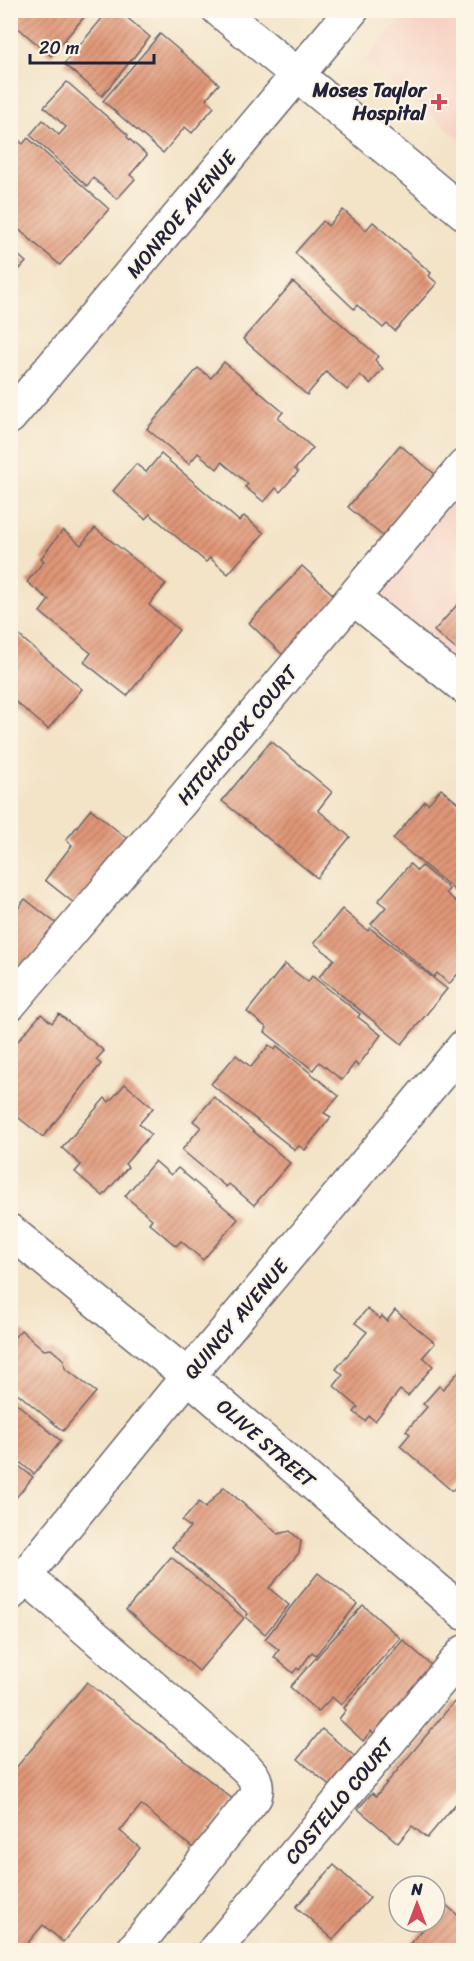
<svg xmlns="http://www.w3.org/2000/svg" width="474" height="1961" font-family="Sriracha,sans-serif">
<style>
.built{fill:#f6d2c3}
.building{fill:url(#building-hatch)}
.lines{fill:none;stroke-linecap:round;stroke-linejoin:round}
.minor-casing{stroke:#6b666c;stroke-width:36}
.minor{stroke:#fff;stroke-width:33}
.poi-dot{fill:#d1495b;stroke:#fcf5e5;stroke-width:2}
.labels{text-anchor:middle;stroke-width:4.5;stroke-linejoin:round;paint-order:stroke}
.poi-label{font-size:20px;font-weight:bold;fill:#22223b;stroke:#fcf5e5;text-anchor:end}
.street-label{font-size:20px;fill:#22223b;stroke:#fcf5e5}
</style>
<defs>
<pattern id="building-hatch" width="6" height="6" patternUnits="userSpaceOnUse" patternTransform="scale(1.5)"><rect width="6" height="6" fill="#e09677"/><path d="M-1 1l2-2M0 6l6-6M5 7l2-2" fill="none" stroke="#b57a63"/></pattern>
</defs>
<rect width="100%" height="100%" fill="#fcf5e5"/>
<filter id="ink" filterUnits="userSpaceOnUse"><feTurbulence type="fractalNoise" baseFrequency=".0167" numOctaves="2"/><feDisplacementMap in="SourceGraphic" scale="12" xChannelSelector="R" yChannelSelector="G"/><feConvolveMatrix kernelMatrix="1 2 1 2 8 2 1 2 1" color-interpolation-filters="sRGB"/></filter>
<filter id="wash" filterUnits="userSpaceOnUse"><feTurbulence type="fractalNoise" baseFrequency=".008" numOctaves="4" result="noise"/><feDisplacementMap in="SourceGraphic" scale="24" xChannelSelector="R" yChannelSelector="G"/><feGaussianBlur stdDeviation="1.35" result="paint"/><feColorMatrix in="noise" values="0 0 0 0 0 0 0 0 0 0 0 0 0 0 0 0 0 1.4 0 .05"/><feComposite in="paint" operator="in"/></filter>
<g filter="url(#wash)">
<rect width="100%" height="100%" fill="#f3e3c7"/>
<!-- built -->
<g class="built">
<path d="M 407,11 L 463,11 L 463,141 L 364,62 Z"/>
<path d="M 463,479 L 463,677 L 365,598 Z"/>
</g>
<g id="blocks">
<!-- building -->
<g class="building">
<path d="M 10,10 L 90,10 L 51,56 L 10,21 Z"/>
<path d="M 109,10 L 118,10 L 150,37 L 102,96 L 64,64 Z"/>
<path d="M 160,34 L 219,84 L 206,99 L 214,107 L 192,133 L 185,127 L 163,153 L 103,101 Z"/>
<path d="M 67,82 L 128,135 L 127,137 L 147,155 L 130,175 L 135,179 L 117,199 L 93,178 L 87,186 L 30,135 L 43,120 L 59,135 L 66,127 L 44,107 Z"/>
<path d="M 10,133 L 23,144 L 28,138 L 109,209 L 60,265 L 10,222 Z"/>
<path d="M 343,210 L 366,230 L 373,222 L 431,273 L 429,276 L 437,283 L 395,331 L 387,324 L 383,328 L 357,305 L 354,309 L 295,253 L 323,221 L 328,226 Z"/>
<path d="M 10,248 L 26,262 L 10,280 Z"/>
<path d="M 293,282 L 378,356 L 375,360 L 383,369 L 370,384 L 360,375 L 347,390 L 326,372 L 307,395 L 243,339 Z"/>
<path d="M 224,362 L 283,412 L 278,418 L 313,448 L 295,469 L 298,472 L 280,492 L 276,488 L 264,502 L 245,487 L 248,484 L 222,462 L 217,469 L 198,453 L 189,464 L 147,429 L 198,368 L 211,378 Z"/>
<path d="M 400,445 L 436,475 L 385,538 L 348,507 Z"/>
<path d="M 161,454 L 239,521 L 244,516 L 264,533 L 228,574 L 210,558 L 206,562 L 150,514 L 145,519 L 113,491 L 136,464 L 146,472 Z"/>
<path d="M 95,528 L 166,584 L 149,605 L 179,630 L 127,696 L 84,662 L 91,653 L 40,612 L 49,600 L 27,582 L 44,561 L 41,558 L 63,530 L 81,545 Z"/>
<path d="M 302,566 L 337,598 L 285,657 L 249,623 Z"/>
<path d="M 464,597 L 464,656 L 434,631 Z"/>
<path d="M 10,628 L 82,689 L 48,729 L 10,697 Z"/>
<path d="M 271,741 L 332,792 L 318,810 L 350,837 L 317,878 L 222,801 Z"/>
<path d="M 441,789 L 464,808 L 464,898 L 393,839 L 425,801 L 428,804 Z"/>
<path d="M 91,809 L 136,846 L 84,911 L 45,880 L 72,845 L 66,840 Z"/>
<path d="M 410,864 L 417,871 L 422,866 L 449,889 L 446,893 L 464,908 L 464,967 L 449,984 L 437,973 L 434,977 L 371,924 L 386,907 L 378,901 Z"/>
<path d="M 25,899 L 58,925 L 10,989 L 10,913 L 13,915 Z"/>
<path d="M 342,909 L 368,931 L 370,928 L 447,989 L 402,1044 L 319,977 L 334,959 L 314,943 Z"/>
<path d="M 285,964 L 308,982 L 312,976 L 360,1014 L 358,1017 L 381,1035 L 358,1066 L 355,1063 L 342,1080 L 319,1062 L 313,1070 L 265,1032 L 267,1028 L 247,1012 Z"/>
<path d="M 41,1014 L 52,1023 L 59,1014 L 104,1051 L 96,1060 L 101,1064 L 43,1137 L 10,1111 L 10,1050 Z"/>
<path d="M 269,1045 L 275,1050 L 277,1046 L 339,1096 L 324,1113 L 331,1117 L 305,1150 L 299,1146 L 295,1150 L 211,1084 L 236,1055 L 251,1067 Z"/>
<path d="M 125,1084 L 153,1108 L 139,1124 L 151,1134 L 125,1164 L 128,1167 L 103,1196 L 75,1172 L 81,1165 L 62,1148 L 105,1098 L 109,1102 Z"/>
<path d="M 214,1097 L 290,1163 L 254,1205 L 229,1184 L 226,1187 L 182,1150 L 201,1127 L 193,1121 Z"/>
<path d="M 155,1161 L 171,1175 L 178,1168 L 238,1219 L 203,1260 L 181,1241 L 176,1246 L 149,1223 L 152,1219 L 125,1196 Z"/>
<path d="M 367,1309 L 380,1319 L 382,1316 L 387,1321 L 395,1310 L 435,1343 L 423,1357 L 433,1366 L 408,1396 L 400,1390 L 375,1421 L 369,1416 L 365,1421 L 354,1412 L 358,1407 L 334,1386 L 343,1375 L 336,1369 L 367,1332 L 355,1323 Z"/>
<path d="M 21,1330 L 44,1350 L 51,1349 L 64,1360 L 65,1368 L 96,1392 L 63,1431 L 10,1387 L 10,1342 Z"/>
<path d="M 464,1366 L 464,1477 L 452,1491 L 400,1446 L 410,1434 L 406,1431 L 427,1407 L 423,1404 L 439,1386 L 443,1389 Z"/>
<path d="M 10,1398 L 61,1441 L 34,1474 L 10,1454 Z"/>
<path d="M 10,1459 L 33,1477 L 10,1505 Z"/>
<path d="M 224,1487 L 278,1534 L 290,1531 L 301,1541 L 299,1553 L 269,1588 L 289,1605 L 265,1634 L 246,1617 L 248,1614 L 172,1547 L 190,1527 L 182,1521 L 199,1502 L 205,1508 Z"/>
<path d="M 171,1557 L 244,1618 L 199,1671 L 126,1610 Z"/>
<path d="M 318,1573 L 357,1604 L 316,1655 L 312,1652 L 299,1670 L 297,1668 L 293,1673 L 274,1657 L 279,1650 L 265,1639 Z"/>
<path d="M 363,1605 L 400,1638 L 341,1705 L 332,1697 L 318,1712 L 290,1687 Z"/>
<path d="M 403,1640 L 440,1673 L 381,1739 L 371,1731 L 363,1741 L 339,1719 L 346,1710 L 344,1708 Z"/>
<path d="M 87,1682 L 234,1800 L 194,1849 L 141,1805 L 120,1831 L 140,1848 L 63,1942 L 43,1925 L 26,1945 L 33,1950 L 10,1950 L 10,1769 L 12,1767 L 15,1769 Z"/>
<path d="M 454,1702 L 464,1710 L 464,1794 L 427,1838 L 412,1826 L 398,1843 L 358,1809 L 372,1793 L 376,1796 Z"/>
<path d="M 322,1729 L 358,1759 L 334,1789 L 298,1759 Z"/>
<path d="M 334,1865 L 370,1898 L 333,1939 L 296,1907 Z"/>
<path d="M 435,1901 L 439,1905 L 443,1902 L 464,1921 L 464,1950 L 404,1950 L 425,1927 L 420,1922 L 435,1922 Z"/>
</g>
</g>
</g>
<g filter="url(#ink)">
<use href="#blocks" fill-opacity="0" stroke="#6b666c" stroke-width="1.5"/>
<g class="lines">
<defs>
<g id="minor">
<path d="M 219,10 L 464,213"/>
<path d="M 10,417 L 352,10"/>
<path d="M 353,598 L 464,687"/>
<path d="M 10,1004 L 464,466"/>
<path d="M 10,1231 L 188,1376 L 464,1613"/>
<path d="M 25,1576 L 243,1765 C 254,1775 259,1782 255,1797 L 133,1950"/>
<path d="M 10,1594 L 188,1376 L 464,1046"/>
<path d="M 215,1950 L 464,1652"/>
</g>
</defs>
<!-- minor casing -->
<use href="#minor" class="minor-casing"/>
<!-- minor -->
<use href="#minor" class="minor"/>
</g>
</g>
<!-- markers -->
<path class="poi-dot" d="M436 93h6v6h6v6h-6v6h-6v-6h-6v-6h6z"/>
<g class="labels">
<!-- poi labels -->
<g class="poi-label">
<text x="426" y="97">Moses Taylor<tspan x="426" dy="23">Hospital</tspan></text>
</g>
<!-- street labels -->
<g class="street-label">
<text transform="translate(181 214) rotate(-50)" y="7">MONROE AVENUE</text>
<text transform="translate(237 735) rotate(-50)" y="7">HITCHCOCK COURT</text>
<text transform="translate(236 1319) rotate(-50)" y="7">QUINCY AVENUE</text>
<text transform="translate(266 1443) rotate(41)" y="7">OLIVE STREET</text>
<text transform="translate(339 1801) rotate(-50)" y="7">COSTELLO COURT</text>
</g>
</g>
<!-- margin -->
<rect width="474" height="1961" fill="none" stroke="#fcf5e5" stroke-width="36"/>
<!-- north arrow -->
<g transform="translate(417 1904)"><circle r="28" fill="#fcf5e5" stroke="#a5a1a1" stroke-width="1.5"/>
<path d="M0-4.5L10 22L0 15L-10 22Z" fill="#d1495b"/>
<text y="-9" font-size="16" font-weight="bold" text-anchor="middle" fill="#22223b">N</text>
</g>
<!-- scale -->
<path d="M30 54v9h124v-9" fill="none" stroke="#22223b" stroke-width="3"/>
<text x="39" y="54" font-size="18" fill="#22223b" stroke="#fcf5e5" stroke-width="4.5" paint-order="stroke">20 m</text>
</svg>
